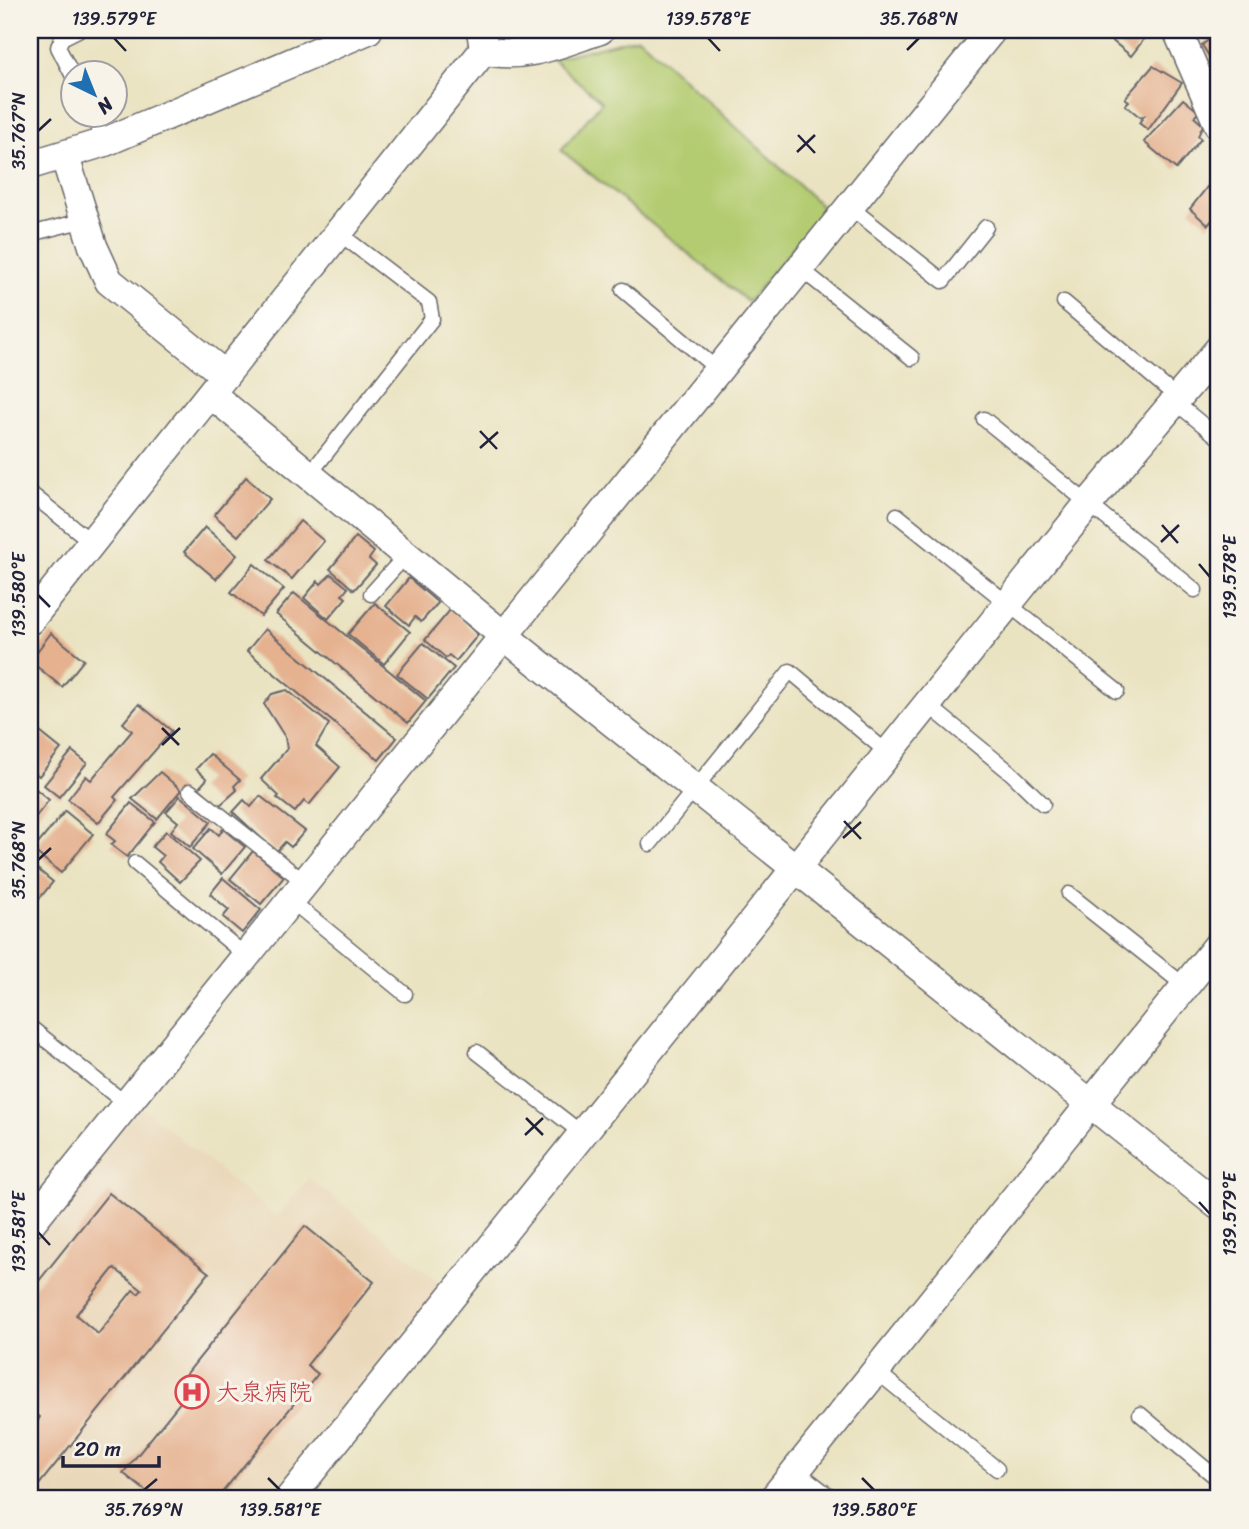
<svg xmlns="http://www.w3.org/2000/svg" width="1249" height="1529" font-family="Sriracha,'Klee One',sans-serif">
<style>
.built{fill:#ead8ba}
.green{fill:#b4cc71;stroke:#6b7756;stroke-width:2}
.building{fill:#e5b18f;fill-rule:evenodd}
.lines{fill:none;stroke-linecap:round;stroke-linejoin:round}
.lane-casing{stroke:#68666a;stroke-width:17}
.street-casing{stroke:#68666a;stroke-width:31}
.lane{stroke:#fff;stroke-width:14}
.street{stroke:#fff;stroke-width:28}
.ticks{fill:none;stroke:#22223b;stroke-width:2.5}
.labels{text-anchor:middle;stroke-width:6;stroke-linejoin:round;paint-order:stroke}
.health-label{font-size:24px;fill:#be3a42;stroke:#f7f3e8;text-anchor:start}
.neatline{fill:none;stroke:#22223b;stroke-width:2.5}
.ticks-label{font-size:18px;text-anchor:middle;fill:#22223b}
</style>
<rect width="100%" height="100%" fill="#f7f3e8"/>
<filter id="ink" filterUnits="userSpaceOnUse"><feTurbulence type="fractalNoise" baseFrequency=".0143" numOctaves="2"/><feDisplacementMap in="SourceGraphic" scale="14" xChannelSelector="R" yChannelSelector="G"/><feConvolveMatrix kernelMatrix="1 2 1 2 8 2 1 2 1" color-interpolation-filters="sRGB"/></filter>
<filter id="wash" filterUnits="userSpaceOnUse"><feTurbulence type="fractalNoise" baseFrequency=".00686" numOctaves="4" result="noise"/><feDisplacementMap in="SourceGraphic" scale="28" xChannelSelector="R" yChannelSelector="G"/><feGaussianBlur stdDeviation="1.57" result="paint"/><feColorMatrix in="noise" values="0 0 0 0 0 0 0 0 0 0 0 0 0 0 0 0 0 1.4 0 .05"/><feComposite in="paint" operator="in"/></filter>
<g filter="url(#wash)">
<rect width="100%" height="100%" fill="#eae3c1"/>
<!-- built -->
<path class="built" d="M 140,1106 L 277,1217 L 309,1178 L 442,1284 L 268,1499 L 30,1499 L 30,1244 Z"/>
<!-- green -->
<path class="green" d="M 638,37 L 825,209 L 748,302 L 561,150 L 602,102 L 552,59 Z"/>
<g id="blocks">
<!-- building -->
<g class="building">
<path d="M 1107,30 L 1151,30 L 1131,56 L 1104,34 Z"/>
<path d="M 1219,32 L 1219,84 L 1208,68 L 1214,64 L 1202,45 Z"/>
<path d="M 1153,66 L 1182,83 L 1148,130 L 1139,123 L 1144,116 L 1140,117 L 1125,105 L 1129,101 L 1125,98 Z"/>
<path d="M 1183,99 L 1199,112 L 1194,117 L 1203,125 L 1198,136 L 1201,139 L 1176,169 L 1144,142 Z"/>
<path d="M 1219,172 L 1219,212 L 1208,225 L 1190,209 Z"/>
<path d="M 246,477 L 270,499 L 238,536 L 214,515 Z"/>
<path d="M 300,521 L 324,541 L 292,579 L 268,560 Z"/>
<path d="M 205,527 L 237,555 L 216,579 L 184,552 Z"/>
<path d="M 356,537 L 374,552 L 369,559 L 376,565 L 354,590 L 330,569 Z"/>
<path d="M 254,564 L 284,589 L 261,616 L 231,592 Z"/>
<path d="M 331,574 L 348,588 L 342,595 L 346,598 L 328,619 L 304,598 L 318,581 L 321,584 Z"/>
<path d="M 409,578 L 438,603 L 421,622 L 415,617 L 409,625 L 386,606 Z"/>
<path d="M 294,593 L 426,701 L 408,723 L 276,614 Z"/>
<path d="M 375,603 L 410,632 L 384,664 L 348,634 Z"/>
<path d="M 451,609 L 478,635 L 456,661 L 449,655 L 446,658 L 425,640 Z"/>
<path d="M 265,629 L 397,738 L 379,760 L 247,651 Z"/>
<path d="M 51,633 L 84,660 L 62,687 L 30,661 Z"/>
<path d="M 423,643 L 454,668 L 428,699 L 397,674 Z"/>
<path d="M 287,690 L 329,724 L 316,746 L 340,767 L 309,805 L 304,801 L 295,812 L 277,798 L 279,796 L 261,779 L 287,749 L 285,737 L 264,704 L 272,694 Z"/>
<path d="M 139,704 L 172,731 L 114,797 L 117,800 L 98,823 L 68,799 L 86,776 L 91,780 L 132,731 L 123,723 Z"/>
<path d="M 30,724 L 61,749 L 39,776 L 30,769 Z"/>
<path d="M 72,751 L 87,763 L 59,797 L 44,785 Z"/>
<path d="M 210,754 L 240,780 L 234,786 L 237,790 L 219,806 L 199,788 L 207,779 L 196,769 Z"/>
<path d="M 160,772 L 181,790 L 157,819 L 132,799 Z"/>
<path d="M 30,784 L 49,800 L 30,824 Z"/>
<path d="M 180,796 L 211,822 L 190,847 L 171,831 L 178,822 L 166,812 Z"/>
<path d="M 260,796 L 305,831 L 291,847 L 285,842 L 276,852 L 233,812 L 244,800 L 251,807 Z"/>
<path d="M 131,803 L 155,822 L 127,857 L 111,845 L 115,841 L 106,834 Z"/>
<path d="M 65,811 L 93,834 L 61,873 L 33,850 Z"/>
<path d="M 211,828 L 219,835 L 223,829 L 245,847 L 222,874 L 193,849 Z"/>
<path d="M 166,831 L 200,861 L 180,882 L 158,862 L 163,856 L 152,847 Z"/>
<path d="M 253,851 L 284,877 L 261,904 L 230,879 Z"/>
<path d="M 30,863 L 53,882 L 30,910 Z"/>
<path d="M 223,878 L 261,910 L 242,933 L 223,917 L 229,910 L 210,894 Z"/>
<path d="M 109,1193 L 209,1273 L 30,1496 L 30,1416 L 37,1422 L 40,1417 L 30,1409 L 30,1292 ZM 114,1268 L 142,1290 L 138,1294 L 133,1290 L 98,1334 L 76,1315 Z"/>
<path d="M 305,1226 L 374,1282 L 307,1365 L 318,1374 L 217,1499 L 156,1499 L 123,1473 L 190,1390 L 180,1382 Z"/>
</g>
</g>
</g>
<g filter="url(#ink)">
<use href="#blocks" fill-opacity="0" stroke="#68666a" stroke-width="2"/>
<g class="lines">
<defs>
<g id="lane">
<path d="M 74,78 L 58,47 L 62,38 L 78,30"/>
<path d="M 92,116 L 105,142"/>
<path d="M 850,207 L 943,281 L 986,227"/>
<path d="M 30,234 L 85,220"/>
<path d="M 801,269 L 912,358"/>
<path d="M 623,290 L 718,370"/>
<path d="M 1064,302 L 1178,398"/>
<path d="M 1175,402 L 1219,438"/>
<path d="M 984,419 L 1195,590"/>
<path d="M 309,475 L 432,319 L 429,302 L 340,234"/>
<path d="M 30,493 L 93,543"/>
<path d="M 897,515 L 1117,691"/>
<path d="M 371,594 L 406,555"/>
<path d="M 927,704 L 1011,773 L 1043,804"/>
<path d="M 190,791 L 303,881"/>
<path d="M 650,844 L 790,671 L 889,754"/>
<path d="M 135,863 L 245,955"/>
<path d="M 1069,894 L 1185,986"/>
<path d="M 289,899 L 405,994"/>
<path d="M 30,1027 L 126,1104"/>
<path d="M 477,1052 L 584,1135"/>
<path d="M 876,1371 L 997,1469"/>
<path d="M 1140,1414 L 1219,1480"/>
</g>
<g id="street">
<path d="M 1177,30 L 1219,126"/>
<path d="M 484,50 C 523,61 563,42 600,30"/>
<path d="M 65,157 L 93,246 L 109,281 L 225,375"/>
<path d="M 30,165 L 105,142 L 368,30"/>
<path d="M 211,394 L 503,635 L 1219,1206"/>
<path d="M 30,620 L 484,50 L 481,30"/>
<path d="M 30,1224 L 992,30"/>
<path d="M 792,1476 L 822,1499"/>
<path d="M 289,1499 L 1089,503 L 1219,349"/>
<path d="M 773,1499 L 1219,944"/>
</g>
</defs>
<!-- lane casing -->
<use href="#lane" class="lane-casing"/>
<!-- street casing -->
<use href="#street" class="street-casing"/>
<!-- lane -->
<use href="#lane" class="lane"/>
<!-- street -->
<use href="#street" class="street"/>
</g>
</g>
<!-- ticks -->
<path class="ticks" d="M 114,38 L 126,51M 708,38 L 720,51M 907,50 L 919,38M 38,131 L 51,119M 798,135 L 815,153M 797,152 L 815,135M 480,431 L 497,449M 480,448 L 498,432M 1162,525 L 1178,543M 1161,542 L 1179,525M 1199,564 L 1210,577M 38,595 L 50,607M 162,728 L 179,745M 162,745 L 180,728M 844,821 L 861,839M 843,838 L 861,822M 38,860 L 51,848M 526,1118 L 543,1135M 525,1135 L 543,1118M 1199,1202 L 1210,1214M 38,1232 L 50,1245M 268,1478 L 280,1490M 862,1478 L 874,1490M 144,1490 L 157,1479"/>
<!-- icons -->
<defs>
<symbol id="hospital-ring" viewBox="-11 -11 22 22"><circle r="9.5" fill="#f7f3e8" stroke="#e0444e" stroke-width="1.5"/><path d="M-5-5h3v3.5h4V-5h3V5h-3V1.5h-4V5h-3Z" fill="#e0444e"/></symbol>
</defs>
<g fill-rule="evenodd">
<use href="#hospital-ring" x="173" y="1373" width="38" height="38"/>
</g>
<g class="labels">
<!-- health labels -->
<g class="health-label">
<text x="216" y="1400">大泉病院</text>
</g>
</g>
<!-- margin -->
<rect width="1249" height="1529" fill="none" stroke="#f7f3e8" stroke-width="77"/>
<!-- north arrow -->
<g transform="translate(94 94) rotate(137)"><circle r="33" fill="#f7f3e8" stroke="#a29fa3" stroke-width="2"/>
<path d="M0-5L12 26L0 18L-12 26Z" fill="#1f6fb2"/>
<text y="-10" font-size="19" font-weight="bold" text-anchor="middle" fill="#22223b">N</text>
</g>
<!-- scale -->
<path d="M63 1456v10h96v-10" fill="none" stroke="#22223b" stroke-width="3.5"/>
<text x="74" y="1456" font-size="21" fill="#22223b" stroke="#f7f3e8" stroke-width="5" paint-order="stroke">20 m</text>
<rect x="38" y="38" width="1172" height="1452" class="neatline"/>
<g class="ticks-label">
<text x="114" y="25">139.579°E</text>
<text x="708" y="25">139.578°E</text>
<text x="919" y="25">35.768°N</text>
<text transform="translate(19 131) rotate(-90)" y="6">35.767°N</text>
<text transform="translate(1230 577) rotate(-90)" y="6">139.578°E</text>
<text transform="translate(19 595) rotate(-90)" y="6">139.580°E</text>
<text transform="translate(19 860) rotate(-90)" y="6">35.768°N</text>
<text transform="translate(1230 1214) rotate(-90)" y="6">139.579°E</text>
<text transform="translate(19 1232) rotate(-90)" y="6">139.581°E</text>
<text x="144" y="1516">35.769°N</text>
<text x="280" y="1516">139.581°E</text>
<text x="874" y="1516">139.580°E</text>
</g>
</svg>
